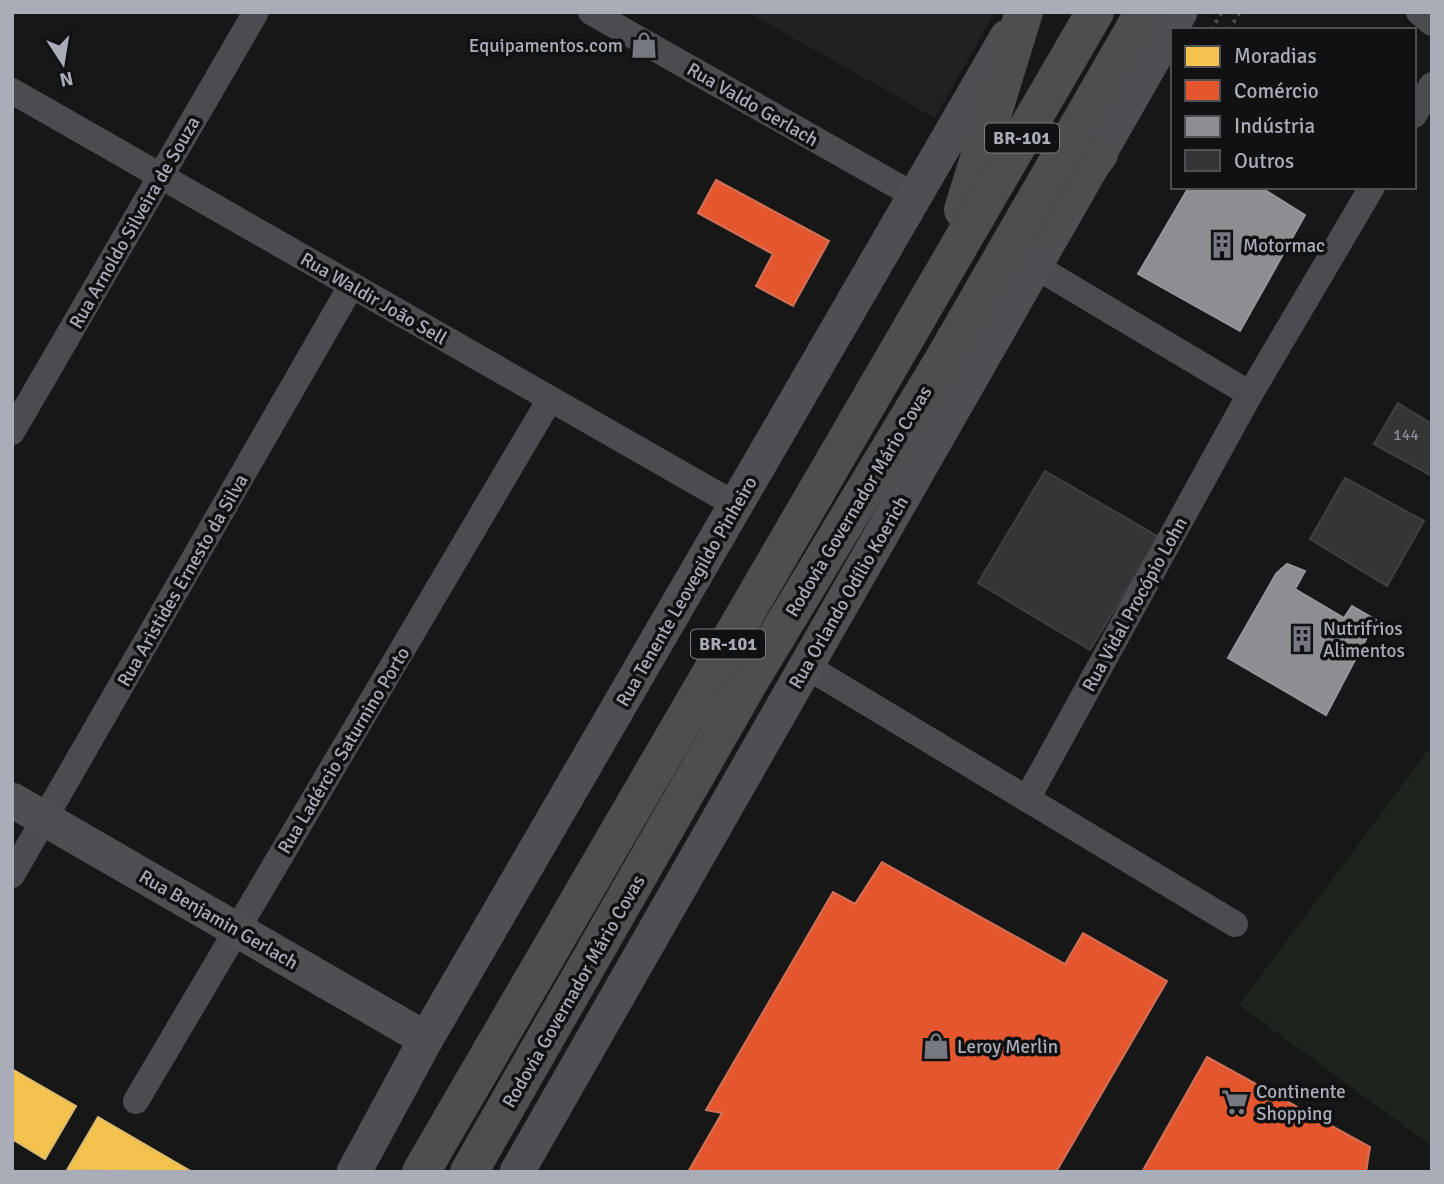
<svg xmlns="http://www.w3.org/2000/svg" width="1444" height="1184" font-family="Signika,sans-serif">
<style>
.built{fill:#212123}
.green{fill:#1d241e}
.homes{fill:#f2c14e;stroke:#dcbb6e;stroke-width:2}
.shops{fill:#e4572e;stroke:#d27157;stroke-width:2}
.industry{fill:#8d8d92;stroke:#95979d;stroke-width:2}
.building{fill:#353536;stroke:#3f4043;stroke-width:2}
.lines{fill:none;stroke-linecap:round;stroke-linejoin:round}
.path{stroke:#4d4e52;stroke-width:3.5;stroke-dasharray:3.5 5;stroke-linecap:butt}
.minor{stroke:#4b4c50;stroke-width:26}
.major{stroke:#4d4f52;stroke-width:35}
.highway{stroke:#4e4e51;stroke-width:38}
.labels{text-anchor:middle;stroke-width:7;stroke-linejoin:round;paint-order:stroke}
.number-label{font-size:16px;fill:#8b8f98}
.shield{fill:#111113;stroke:#7b7e86;stroke-width:2}
.shield-label{font-size:18px;font-weight:bold;fill:#a8adb8}
.poi-label{font-size:19px;fill:#a8adb8;stroke:#111113;text-anchor:start}
.street-label{font-size:19px;fill:#a8adb8;stroke:#111113}
</style>
<rect width="100%" height="100%" fill="#171717"/>
<!-- built -->
<path class="built" d="M 747,12 L 995,12 L 935,118 Z"/>
<!-- green -->
<path class="green" d="M 1432,745 L 1432,1146 L 1239,1005 Z"/>
<!-- homes -->
<g class="homes">
<path d="M 12,1069 L 76,1106 L 45,1159 L 12,1139 Z"/>
<path d="M 98,1117 L 192,1172 L 67,1170 Z"/>
</g>
<!-- shops -->
<g class="shops">
<path d="M 716,180 L 829,241 L 793,306 L 756,286 L 773,254 L 698,213 Z"/>
<path d="M 882,862 L 1065,964 L 1083,933 L 1167,981 L 1056,1172 L 688,1172 L 722,1113 L 706,1110 L 833,892 L 855,904 Z"/>
<path d="M 1207,1057 L 1370,1147 L 1366,1172 L 1142,1172 Z"/>
</g>
<!-- industry -->
<g class="industry">
<path d="M 1189,187 L 1260,187 L 1305,215 L 1240,331 L 1138,274 Z"/>
<path d="M 1287,564 L 1305,571 L 1295,589 L 1344,618 L 1352,606 L 1376,620 L 1326,715 L 1228,658 L 1276,574 Z"/>
</g>
<!-- building -->
<g class="building">
<path d="M 1398,403 L 1432,424 L 1432,476 L 1374,444 Z"/>
<path d="M 1045,471 L 1159,537 L 1090,650 L 978,583 Z"/>
<path d="M 1345,478 L 1424,521 L 1387,586 L 1310,539 Z"/>
</g>
<g class="lines">
<!-- path -->
<g class="path">
<path d="M 1211,30 L 1222,12"/>
<path d="M 1229,30 L 1240,12"/>
</g>
<!-- minor -->
<g class="minor">
<path d="M 591,12 L 915,196"/>
<path d="M 1419,12 L 1432,23"/>
<path d="M 12,91 L 736,505"/>
<path d="M 1414,115 L 1432,85"/>
<path d="M 1035,266 L 1250,394"/>
<path d="M 12,432 L 256,12"/>
<path d="M 806,666 L 1235,924"/>
<path d="M 1027,799 L 1250,394 L 1372,187"/>
<path d="M 12,875 L 351,286"/>
<path d="M 136,1101 L 550,399"/>
</g>
<!-- major -->
<g class="major">
<path d="M 12,800 L 426,1039"/>
<path d="M 354,1172 L 426,1039 L 1007,37"/>
<path d="M 517,1172 L 1180,12"/>
</g>
<!-- highway -->
<g class="highway">
<path d="M 963,210 L 1024,12"/>
<path d="M 1044,226 L 1099,154"/>
<path d="M 421,1172 L 1095,12"/>
<path d="M 469,1172 L 748,684 L 942,362 L 1144,12"/>
</g>
</g>
<!-- icons -->
<defs>
<symbol id="shop-bare" viewBox="-9 -9 18 18"><path d="M-5-2.5h2.3a2.7 3.5 0 0 1 5.4 0H5L5.5 6h-11ZM-1.5-2.5h3a1.5 2.3 0 0 0-3 0Z" fill="#757880" stroke="#111113" stroke-width="2.5" paint-order="stroke"/></symbol>
<symbol id="building-bare" viewBox="-9 -9 18 18"><path d="M-4-6H4V6H1V3H-1V6H-4ZM-2.5-4.3h1.7v1.8h-1.7ZM.8-4.3h1.7v1.8H.8ZM-2.5-1h1.7V.8h-1.7ZM.8-1h1.7V.8H.8Z" fill="#757880" stroke="#111113" stroke-width="2.5" paint-order="stroke"/></symbol>
<symbol id="supermarket-bare" viewBox="-9 -9 18 18"><path d="M-6-5.5h2.5l.6 2H6L4.5 2H-2.5L-4.4-4H-6ZM-1.5 3.2a1.3 1.3 0 1 0 .1 0ZM3 3.2a1.3 1.3 0 1 0 .1 0Z" fill="#757880" stroke="#111113" stroke-width="2.5" paint-order="stroke"/></symbol>
</defs>
<g fill-rule="evenodd">
<use href="#shop-bare" x="625" y="26" width="38" height="38"/>
<use href="#building-bare" x="1203" y="226" width="38" height="38"/>
<use href="#building-bare" x="1283" y="620" width="38" height="38"/>
<use href="#shop-bare" x="917" y="1027" width="38" height="38"/>
<use href="#supermarket-bare" x="1216" y="1083" width="38" height="38"/>
</g>
<g class="labels">
<!-- number labels -->
<g class="number-label">
<text x="1406" y="440">144</text>
</g>
<!-- shield labels -->
<g class="shield">
<rect x="985" y="123.5" width="74" height="29" rx="5"/>
<rect x="691" y="629.5" width="74" height="29" rx="5"/>
</g>
<g class="shield-label">
<text x="1022" y="144">BR-101</text>
<text x="728" y="650">BR-101</text>
</g>
<!-- poi labels -->
<g class="poi-label">
<text x="623" y="52" text-anchor="end">Equipamentos.com</text>
<text x="1243" y="252">Motormac</text>
<text x="1323" y="635">Nutrifrios<tspan x="1323" dy="22">Alimentos</tspan></text>
<text x="957" y="1053">Leroy Merlin</text>
<text x="1256" y="1098">Continente<tspan x="1256" dy="22">Shopping</tspan></text>
</g>
<!-- street labels -->
<g class="street-label">
<text transform="translate(753 104) rotate(30)" y="7">Rua Valdo Gerlach</text>
<text transform="translate(134 222) rotate(-60)" y="7">Rua Arnoldo Silveira de Souza</text>
<text transform="translate(374 298) rotate(30)" y="7">Rua Waldir João Sell</text>
<text transform="translate(858 501) rotate(-59)" y="7">Rodovia Governador Mário Covas</text>
<text transform="translate(182 580) rotate(-60)" y="7">Rua Aristides Ernesto da Silva</text>
<text transform="translate(686 591) rotate(-60)" y="7">Rua Tenente Leovegildo Pinheiro</text>
<text transform="translate(848 592) rotate(-60)" y="7">Rua Orlando Odílio Koerich</text>
<text transform="translate(1134 604) rotate(-61)" y="7">Rua Vidal Procópio Lohn</text>
<text transform="translate(343 750) rotate(-59)" y="7">Rua Ladércio Saturnino Porto</text>
<text transform="translate(219 919) rotate(30)" y="7">Rua Benjamin Gerlach</text>
<text transform="translate(573 991) rotate(-60)" y="7">Rodovia Governador Mário Covas</text>
</g>
</g>
<!-- border -->
<rect width="1444" height="1184" fill="none" stroke="#a8adb8" stroke-width="28"/>
<!-- legend -->
<rect x="1171" y="28" width="245" height="161" fill="#111113" stroke="#4d4f55" stroke-width="2"/>
<rect x="1185" y="46" width="35" height="21" fill="#f2c14e" stroke="#4d4f55" stroke-width="2"/>
<text x="1234" y="63" font-size="21" fill="#a8adb8">Moradias</text>
<rect x="1185" y="80" width="35" height="21" fill="#e4572e" stroke="#4d4f55" stroke-width="2"/>
<text x="1234" y="98" font-size="21" fill="#a8adb8">Comércio</text>
<rect x="1185" y="116" width="35" height="21" fill="#8d8d92" stroke="#4d4f55" stroke-width="2"/>
<text x="1234" y="133" font-size="21" fill="#a8adb8">Indústria</text>
<rect x="1185" y="150" width="35" height="21" fill="#353536" stroke="#4d4f55" stroke-width="2"/>
<text x="1234" y="168" font-size="21" fill="#a8adb8">Outros</text>
<!-- north arrow -->
<g transform="translate(63 63) rotate(168)" stroke="#111113" stroke-width="5" paint-order="stroke">
<path d="M0-5L12 26L0 18L-12 26Z" fill="#a8adb8"/>
<text y="-10" font-size="19" font-weight="bold" text-anchor="middle" fill="#a8adb8">N</text>
</g>
</svg>
